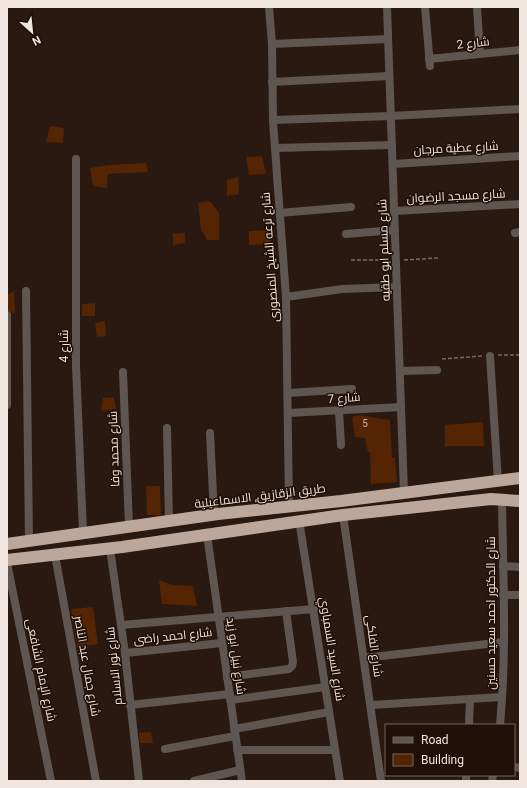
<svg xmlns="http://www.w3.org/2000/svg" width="527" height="788" font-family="Roboto,Cairo,sans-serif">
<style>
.building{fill:#552402}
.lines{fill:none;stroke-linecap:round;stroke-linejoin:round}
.path{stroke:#776961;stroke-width:1.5;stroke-dasharray:4 2;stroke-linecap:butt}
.street{stroke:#5f5652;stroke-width:8}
.highway{stroke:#bda79b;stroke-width:12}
.labels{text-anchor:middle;stroke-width:3;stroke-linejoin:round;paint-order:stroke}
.number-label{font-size:10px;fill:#cab5a8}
.street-label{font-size:12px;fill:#f1e5df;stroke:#1f0f07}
</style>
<rect width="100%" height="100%" fill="#291910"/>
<!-- building -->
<g class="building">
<path d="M 50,126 L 64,128 L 63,143 L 46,142 Z"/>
<path d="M 262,156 L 266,174 L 249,175 L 246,157 Z"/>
<path d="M 146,163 L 148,172 L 108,174 L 107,188 L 93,186 L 90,168 L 108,165 Z"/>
<path d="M 238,177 L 239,194 L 227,196 L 227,180 Z"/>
<path d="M 210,201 L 219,213 L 219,240 L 207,240 L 201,229 L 198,203 Z"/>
<path d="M 270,230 L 271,244 L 249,245 L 249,231 Z"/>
<path d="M 185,233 L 185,243 L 173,245 L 173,234 Z"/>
<path d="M 14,291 L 15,313 L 12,313 L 7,310 L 7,295 Z"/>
<path d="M 95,303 L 95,316 L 82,316 L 82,304 Z"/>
<path d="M 105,321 L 106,336 L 97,337 L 95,323 Z"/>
<path d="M 114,397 L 116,409 L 101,411 L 103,398 Z"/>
<path d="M 359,415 L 390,420 L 392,458 L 395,458 L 397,482 L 371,484 L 370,452 L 368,452 L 365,438 L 355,437 L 352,417 Z"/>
<path d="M 483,422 L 484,446 L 445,446 L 445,425 Z"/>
<path d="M 146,486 L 160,486 L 161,515 L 147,515 Z"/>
<path d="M 159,580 L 172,585 L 193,586 L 197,606 L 162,604 Z"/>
<path d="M 93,607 L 98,644 L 77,647 L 71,609 Z"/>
<path d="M 151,732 L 153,743 L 140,743 L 139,733 Z"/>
</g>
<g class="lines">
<!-- path -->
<g class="path">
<path d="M 351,260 L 387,260"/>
<path d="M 404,260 L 438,258"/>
<path d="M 498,355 L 520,355"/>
<path d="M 442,359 L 482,356"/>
</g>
<!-- street -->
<g class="street">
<path d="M 269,7 L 272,44 L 273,121 L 286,297 L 289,507"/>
<path d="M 387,7 L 404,493"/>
<path d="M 425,7 L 430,66"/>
<path d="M 477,7 L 480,54"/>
<path d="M 272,44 L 388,39"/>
<path d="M 429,59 L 520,50"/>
<path d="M 272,82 L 389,76"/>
<path d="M 273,120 L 391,116 L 520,109"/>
<path d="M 275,148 L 392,145"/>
<path d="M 76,159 L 76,365 L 83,533"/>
<path d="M 393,164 L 520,156"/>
<path d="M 394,211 L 520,204"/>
<path d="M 279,213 L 351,207"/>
<path d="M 515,233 L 520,232"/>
<path d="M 346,234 L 395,230"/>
<path d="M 26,291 L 29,541"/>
<path d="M 286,297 L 342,289 L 397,287"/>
<path d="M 490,356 L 498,481"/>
<path d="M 400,371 L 437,370"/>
<path d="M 123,372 L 129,526"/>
<path d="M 288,393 L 352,389"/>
<path d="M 7,405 L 7,315"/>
<path d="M 339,411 L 341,445"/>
<path d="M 288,413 L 401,407"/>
<path d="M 167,428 L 169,522"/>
<path d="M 210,433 L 214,515"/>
<path d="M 343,515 L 381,781"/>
<path d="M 299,520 L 340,781"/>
<path d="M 207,535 L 242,781"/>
<path d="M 110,549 L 125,653 L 139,781"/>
<path d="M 55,555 L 96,781"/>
<path d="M 7,563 L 51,781"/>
<path d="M 503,566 L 520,567"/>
<path d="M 503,595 L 520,595"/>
<path d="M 121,625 L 314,609"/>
<path d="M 125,653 L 222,643"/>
<path d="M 364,658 L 504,642"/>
<path d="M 227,677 L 289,669 L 292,666 L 293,662 L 286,611"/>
<path d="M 230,700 L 325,687"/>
<path d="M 130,705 L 230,694"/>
<path d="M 371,705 L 502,697"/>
<path d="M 469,725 L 470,699"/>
<path d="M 500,725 C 507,651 503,575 502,500"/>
<path d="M 234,729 L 329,712"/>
<path d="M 165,749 L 235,736"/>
<path d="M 237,750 L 335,750"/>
<path d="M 514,767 L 520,768"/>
<path d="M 194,781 L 240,770"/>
<path d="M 466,781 L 466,775"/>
<path d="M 492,781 L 493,775"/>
</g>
<!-- highway -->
<g class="highway">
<path d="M 7,544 L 218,514 L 341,501 L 520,478"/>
<path d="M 7,560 L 122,547 L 343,515 L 491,499 L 520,501"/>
</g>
</g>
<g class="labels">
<!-- number labels -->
<g class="number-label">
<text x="365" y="427">5</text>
</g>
<!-- street labels -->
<g class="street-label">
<text transform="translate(473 43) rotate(-6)" y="4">شارع 2</text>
<text transform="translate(456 148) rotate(-3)" y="4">شارع عطية مرجان</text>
<text transform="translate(456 196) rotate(-3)" y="4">شارع مسجد الرضوان</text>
<text transform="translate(384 250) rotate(-92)" y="4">شارع مسلم ابو طقيه</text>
<text transform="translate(270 257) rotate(-94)" y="4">شارع ترعه الشيخ المنصورى</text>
<text transform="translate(64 346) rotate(-90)" y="4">شارع 4</text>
<text transform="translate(344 398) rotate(-4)" y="4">شارع 7</text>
<text transform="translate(114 449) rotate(-92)" y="4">شارع محمد وفا</text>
<text transform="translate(260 496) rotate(-7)" y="4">طريق الزقازيق, الاسماعيلية</text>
<text transform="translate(491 613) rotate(-90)" y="4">شارع الدكتور احمد سعيد حسنين</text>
<text transform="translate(173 636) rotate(-6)" y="4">شارع احمد راضى</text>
<text transform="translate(374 646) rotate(82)" y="4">شارع الفلكى</text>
<text transform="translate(332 649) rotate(81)" y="4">شارع السيد السمباوي</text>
<text transform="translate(236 656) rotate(82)" y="4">شارع نبيل ابو زيد</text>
<text transform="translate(87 666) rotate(80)" y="4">شارع جمال عبد الناصر</text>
<text transform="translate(114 666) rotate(-96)" y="4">شارع نور الاسلام</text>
<text transform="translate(41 670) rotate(78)" y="4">شارع الإمام الشافعى</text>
</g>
</g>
<!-- border -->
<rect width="527" height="788" fill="none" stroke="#f1e5df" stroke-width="16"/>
<!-- legend -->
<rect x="385" y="724" width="130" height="52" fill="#1f0f07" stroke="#73655d"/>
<rect x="393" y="737" width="20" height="6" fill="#5f5652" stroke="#73655d"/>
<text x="421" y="744" font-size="12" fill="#f1e5df">Road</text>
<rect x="393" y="754" width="20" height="12" fill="#552402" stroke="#73655d"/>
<text x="421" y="764" font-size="12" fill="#f1e5df">Building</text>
<!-- north arrow -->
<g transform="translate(32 32) rotate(153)" stroke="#1f0f07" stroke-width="3" paint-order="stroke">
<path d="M0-3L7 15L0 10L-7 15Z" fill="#f1e5df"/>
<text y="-6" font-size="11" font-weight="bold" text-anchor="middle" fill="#f1e5df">N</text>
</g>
</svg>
